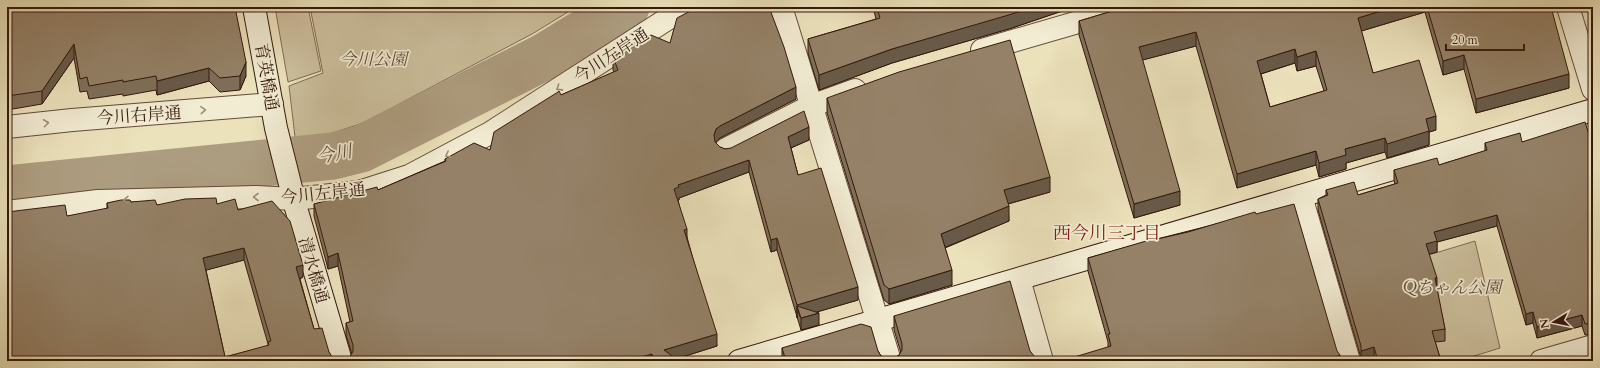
<svg xmlns="http://www.w3.org/2000/svg" width="1600" height="368" font-family="Cardo,'Noto Serif JP',serif">
<style>
.green{fill:#ccbf9d;stroke:#806c54}
.lines{fill:none;stroke-linecap:round;stroke-linejoin:round}
.river{stroke:#ad9d80;stroke-width:47}
.street-casing{stroke:#624b38;stroke-width:24}
.secondary-casing{stroke:#35190c;stroke-width:24}
.street{stroke:#f2ecd3;stroke-width:22}
.secondary{stroke:#f2ecd3;stroke-width:22}
.wall{fill:#7f6f59;stroke:#35190c;fill-rule:evenodd}
.shaded-wall{fill:#685a48;stroke:#35190c}
.building{fill:#948167;stroke:#35190c;fill-rule:evenodd}
.oneway{stroke:#9d8d79}
.labels{text-anchor:middle;stroke-width:3.5;stroke-linejoin:round;paint-order:stroke}
.street-label{font-size:17px;fill:#35190c;stroke:#f2ecd3}
.park-label{font-size:17px;font-style:italic;fill:#624b38;stroke:#f2ecd3}
.water-label{font-size:18px;font-style:italic;fill:#654e3a;stroke:#f2ecd3}
.neighbourhood-label{font-size:18px;fill:#7a1f14;stroke:#f2ecd3}
</style>
<rect width="100%" height="100%" fill="#ebe1bb"/>
<filter id="stains"><feTurbulence type="fractalNoise" baseFrequency=".005" numOctaves="4"/><feColorMatrix values="0 0 0 0 .2 0 0 0 0 .09 0 0 0 0 .02 0 0 0 .5 -.17"/></filter>
<radialGradient id="worn" r=".72"><stop offset=".6" stop-color="#630" stop-opacity="0"/><stop offset="1" stop-color="#630" stop-opacity=".3"/></radialGradient>
<!-- green -->
<g class="green">
<path d="M 275,7 L 308,7 L 321,71 L 288,82 Z"/>
<path d="M 310,7 L 576,7 L 532,34 L 363,123 L 296,145 L 289,86 L 323,73 Z"/>
<path d="M 1475,241 L 1500,348 L 1458,361 L 1439,361 L 1409,261 Z"/>
</g>
<g class="lines">
<!-- river -->
<path class="river" d="M 7,189 L 333,156 L 361,149 L 544,57 L 626,7"/>
<defs>
<g id="street">
<path d="M 781,7 L 890,361"/>
<path d="M 1568,7 L 1593,89"/>
<path d="M 982,50 L 1130,7"/>
<path d="M 7,127 L 72,120 L 272,104"/>
<path d="M 726,149 L 811,106 L 855,90"/>
<path d="M 1301,196 L 1349,361"/>
<path d="M 7,212 L 98,201 L 256,197 L 294,199 L 359,192 L 409,176 L 490,133 L 686,7"/>
<path d="M 1019,279 L 1042,361"/>
<path d="M 1541,361 L 1593,346"/>
</g>
<g id="secondary">
<path d="M 254,7 L 276,128 L 296,208 L 341,361"/>
<path d="M 739,361 L 1593,110"/>
</g>
</defs>
<!-- street casing -->
<use href="#street" class="street-casing"/>
<!-- secondary casing -->
<use href="#secondary" class="secondary-casing"/>
<!-- street -->
<use href="#street" class="street"/>
<!-- secondary -->
<use href="#secondary" class="secondary"/>
</g>
<!-- wall -->
<g class="wall">
<path d="M 7,7 L 41,9 L 246,76 L 240,90 L 220,92 L 209,81 L 157,95 L 156,90 L 123,96 L 123,94 L 89,99 L 87,91 L 80,92 L 74,58 L 42,104 L 7,110 Z"/>
<path d="M 873,7 L 1085,7 L 1072,11 L 1071,8 L 1012,28 L 892,63 L 819,90 L 808,53 L 808,39 L 876,19 Z"/>
<path d="M 1126,7 L 1551,7 L 1569,88 L 1476,113 L 1464,69 L 1443,75 L 1425,12 L 1361,31 L 1373,73 L 1436,130 L 1429,132 L 1429,145 L 1387,158 L 1385,152 L 1346,163 L 1346,169 L 1319,177 L 1316,165 L 1237,188 L 1196,46 L 1142,60 L 1180,205 L 1134,218 L 1079,35 L 1079,21 ZM 1295,63 L 1297,71 L 1316,66 L 1324,91 L 1270,107 L 1261,74 Z"/>
<path d="M 613,57 L 796,99 L 720,138 L 715,143 L 720,147 L 725,149 L 809,140 L 791,148 L 798,175 L 858,300 L 816,312 L 819,325 L 801,330 L 777,250 L 771,252 L 749,172 L 679,198 L 679,200 L 678,200 L 687,237 L 717,346 L 676,359 L 679,361 L 7,361 L 107,208 L 107,203 L 131,202 L 157,205 L 217,204 L 238,210 L 303,277 L 300,279 L 314,329 L 332,357 L 338,361 L 345,360 L 350,357 L 352,354 L 346,335 L 346,323 L 350,322 L 338,266 L 328,269 L 314,216 L 314,204 L 378,190 L 445,161 L 445,159 L 490,150 L 561,95 L 614,72 L 613,70 ZM 244,260 L 268,344 L 268,346 L 225,357 L 206,270 Z"/>
<path d="M 827,98 L 1050,192 L 1008,204 L 1009,221 L 945,248 L 952,285 L 889,304 L 884,300 L 827,113 Z"/>
<path d="M 1522,142 L 1592,144 L 1593,142 L 1593,334 L 1585,335 L 1582,326 L 1537,338 L 1533,323 L 1526,325 L 1497,226 L 1437,242 L 1437,252 L 1429,254 L 1445,329 L 1445,341 L 1435,342 L 1441,361 L 1375,361 L 1374,358 L 1365,361 L 1361,361 L 1361,358 L 1318,210 L 1318,199 L 1326,195 L 1326,190 L 1358,195 L 1395,184 L 1394,181 L 1394,170 L 1439,165 L 1485,151 L 1485,143 Z"/>
<path d="M 1256,214 L 1340,361 L 1108,347 L 1108,342 L 1088,271 L 1088,258 L 1153,240 Z"/>
<path d="M 894,316 L 1030,351 L 1036,361 L 782,361 L 782,348 L 878,351 L 881,356 L 887,359 L 893,359 L 899,355 L 901,353 L 894,330 Z"/>
</g>
<!-- shaded-wall -->
<g class="shaded-wall">
<path d="M 1032,7 L 1071,7 L 1071,8 L 1012,28 L 892,63 L 819,90 L 819,75 L 892,49 Z"/>
<path d="M 1072,7 L 1085,7 L 1072,11 Z"/>
<path d="M 1394,7 L 1425,7 L 1425,12 L 1358,32 L 1358,18 Z"/>
<path d="M 1196,32 L 1196,46 L 1139,61 L 1139,47 Z"/>
<path d="M 74,44 L 74,58 L 42,104 L 42,91 Z"/>
<path d="M 1295,49 L 1295,63 L 1257,75 L 1257,61 Z"/>
<path d="M 1316,51 L 1316,66 L 1297,71 L 1297,57 Z"/>
<path d="M 1464,55 L 1464,69 L 1443,75 L 1443,61 Z"/>
<path d="M 246,62 L 246,76 L 240,90 L 240,76 Z"/>
<path d="M 209,68 L 209,81 L 157,95 L 157,81 Z"/>
<path d="M 1569,74 L 1569,88 L 1476,113 L 1476,99 Z"/>
<path d="M 796,87 L 796,99 L 720,138 L 716,142 L 714,148 L 714,135 L 716,129 L 720,126 Z"/>
<path d="M 1436,116 L 1436,130 L 1429,132 L 1429,145 L 1387,158 L 1387,144 L 1426,119 Z"/>
<path d="M 809,127 L 809,140 L 788,149 L 788,137 Z"/>
<path d="M 1385,138 L 1385,152 L 1346,163 L 1346,169 L 1319,177 L 1319,163 L 1345,149 Z"/>
<path d="M 1316,151 L 1316,165 L 1237,188 L 1237,174 Z"/>
<path d="M 749,160 L 749,172 L 679,198 L 679,200 L 674,201 L 674,189 L 678,185 Z"/>
<path d="M 1050,177 L 1050,192 L 1004,205 L 1004,190 Z"/>
<path d="M 1180,191 L 1180,205 L 1134,218 L 1134,204 Z"/>
<path d="M 1009,206 L 1009,221 L 941,249 L 941,234 Z"/>
<path d="M 1497,215 L 1497,226 L 1437,242 L 1437,252 L 1426,255 L 1426,244 L 1434,232 Z"/>
<path d="M 687,229 L 687,242 L 684,230 Z"/>
<path d="M 777,238 L 777,250 L 771,252 L 771,240 Z"/>
<path d="M 244,248 L 244,260 L 203,271 L 203,258 Z"/>
<path d="M 338,253 L 338,266 L 328,269 L 328,257 Z"/>
<path d="M 303,265 L 303,277 L 296,280 L 296,267 Z"/>
<path d="M 952,270 L 952,285 L 889,304 L 889,289 Z"/>
<path d="M 1435,278 L 1437,278 L 1437,289 Z"/>
<path d="M 858,287 L 858,300 L 800,317 L 797,306 L 797,318 L 797,305 Z"/>
<path d="M 1533,312 L 1533,323 L 1526,325 L 1526,314 Z"/>
<path d="M 819,313 L 819,325 L 801,330 L 801,318 Z"/>
<path d="M 1582,315 L 1582,326 L 1537,338 L 1537,327 Z"/>
<path d="M 717,334 L 717,346 L 669,361 L 664,350 Z"/>
<path d="M 1374,347 L 1374,358 L 1365,361 L 1361,361 L 1361,351 Z"/>
<path d="M 652,354 L 652,361 L 627,361 Z"/>
<path d="M 1340,355 L 1340,361 L 1335,361 L 1335,357 Z"/>
</g>
<!-- building -->
<g class="building">
<path d="M 7,7 L 40,7 L 41,9 L 42,7 L 235,7 L 246,62 L 240,76 L 220,78 L 209,68 L 157,81 L 156,76 L 123,82 L 123,80 L 89,86 L 87,77 L 80,79 L 74,44 L 42,91 L 7,96 Z"/>
<path d="M 698,7 L 769,7 L 784,47 L 796,87 L 720,126 L 716,129 L 714,135 L 715,142 L 720,147 L 725,149 L 731,148 L 804,111 L 809,127 L 788,137 L 798,175 L 821,168 L 858,287 L 797,305 L 777,238 L 771,240 L 749,160 L 678,185 L 679,187 L 674,189 L 687,229 L 684,230 L 717,334 L 664,350 L 679,361 L 654,361 L 652,354 L 627,361 L 609,361 L 609,360 L 607,361 L 7,361 L 7,212 L 65,205 L 67,216 L 108,208 L 107,203 L 121,200 L 130,200 L 131,202 L 155,200 L 157,205 L 185,199 L 216,198 L 217,204 L 235,199 L 238,210 L 272,201 L 290,221 L 303,265 L 296,267 L 314,329 L 322,328 L 329,352 L 332,357 L 338,361 L 345,360 L 350,357 L 353,351 L 353,345 L 346,323 L 353,321 L 338,253 L 328,257 L 314,204 L 377,187 L 378,190 L 446,161 L 445,159 L 474,143 L 490,150 L 494,132 L 558,92 L 559,91 L 561,95 L 618,70 L 613,57 L 632,44 L 651,35 L 670,43 L 677,18 ZM 244,248 L 271,341 L 268,342 L 269,345 L 225,357 L 203,258 Z"/>
<path d="M 877,7 L 1032,7 L 1012,14 L 892,49 L 819,75 L 808,39 L 880,18 Z"/>
<path d="M 1126,7 L 1394,7 L 1358,18 L 1373,73 L 1419,60 L 1436,116 L 1426,119 L 1429,131 L 1387,144 L 1385,138 L 1345,149 L 1346,155 L 1319,163 L 1316,151 L 1237,174 L 1196,32 L 1139,47 L 1180,191 L 1134,204 L 1079,21 ZM 1295,49 L 1297,57 L 1316,51 L 1327,90 L 1270,107 L 1257,61 Z"/>
<path d="M 1427,7 L 1551,7 L 1569,74 L 1476,99 L 1464,55 L 1443,61 Z"/>
<path d="M 1010,40 L 1050,177 L 1004,190 L 1009,206 L 941,234 L 952,270 L 889,289 L 884,285 L 827,98 L 899,72 Z"/>
<path d="M 1585,122 L 1592,144 L 1593,142 L 1593,323 L 1585,324 L 1582,315 L 1537,327 L 1533,312 L 1526,314 L 1497,215 L 1434,232 L 1437,241 L 1426,244 L 1437,278 L 1435,278 L 1445,329 L 1432,331 L 1441,361 L 1378,361 L 1374,347 L 1361,351 L 1361,346 L 1318,199 L 1328,195 L 1326,190 L 1354,182 L 1358,195 L 1398,183 L 1394,170 L 1437,158 L 1439,165 L 1487,150 L 1485,143 L 1520,133 L 1522,142 Z"/>
<path d="M 1294,204 L 1337,351 L 1340,355 L 1335,357 L 1336,361 L 1061,361 L 1111,346 L 1108,334 L 1110,334 L 1088,258 L 1153,239 L 1153,240 L 1188,232 L 1255,212 L 1256,214 Z"/>
<path d="M 1010,281 L 1030,351 L 1035,357 L 1036,361 L 786,361 L 782,348 L 861,324 L 871,327 L 878,351 L 881,356 L 887,359 L 893,359 L 899,355 L 902,350 L 902,344 L 894,316 Z"/>
<path d="M 797,306 L 819,313 L 801,318 Z"/>
<path d="M 1593,358 L 1593,361 L 1583,361 Z"/>
<path d="M 1554,359 L 1554,361 L 1546,361 Z"/>
</g>
<!-- one-way arrows -->
<defs><path id="oneway-chevron" d="M-2-3.5L2.5 0L-2 3.5" fill="none" stroke-width="1.6" stroke-linecap="round" stroke-linejoin="round"/></defs>
<g class="oneway">
<use href="#oneway-chevron" transform="translate(559 88) rotate(147)"/>
<use href="#oneway-chevron" transform="translate(203 110) rotate(-4)"/>
<use href="#oneway-chevron" transform="translate(46 123) rotate(-7)"/>
<use href="#oneway-chevron" transform="translate(448 155) rotate(152)"/>
<use href="#oneway-chevron" transform="translate(256 197) rotate(-180)"/>
<use href="#oneway-chevron" transform="translate(126 200) rotate(179)"/>
</g>
<g class="labels">
<!-- street labels -->
<g class="street-label">
<text transform="translate(611 55) rotate(-33)" y="6">今川左岸通</text>
<text transform="translate(267 77) rotate(80)" y="6">育英橋通</text>
<text transform="translate(139 115) rotate(-4)" y="6">今川右岸通</text>
<text transform="translate(323 193) rotate(-6)" y="6">今川左岸通</text>
<text transform="translate(314 270) rotate(74)" y="6">清水橋通</text>
</g>
<!-- park labels -->
<g class="park-label">
<text x="373" y="65">今川公園</text>
<text x="1452" y="293">Qちゃん公園</text>
</g>
<!-- water labels -->
<g class="water-label">
<text transform="translate(334 154) rotate(-11)" y="6">今川</text>
</g>
<!-- neighbourhood labels -->
<g class="neighbourhood-label">
<text x="1107" y="239">西今川三丁目</text>
</g>
</g>
<!-- margin -->
<rect width="1600" height="368" fill="none" stroke="#ebe1bb" stroke-width="24"/>
<rect x="8" y="8" width="1584" height="352" fill="none" stroke="#35190c" stroke-width="2"/>
<rect x="12" y="12" width="1576" height="344" fill="none" stroke="#35190c"/>
<!-- north arrow -->
<g transform="translate(1554 322) rotate(260)" stroke="#f2ecd3" stroke-width="3" paint-order="stroke">
<path d="M0-3L7 15L0 10L-7 15Z" fill="#35190c"/>
<text y="-6" font-size="11" font-weight="bold" text-anchor="middle" fill="#35190c">N</text>
</g>
<!-- scale -->
<path d="M1446 44v6h78v-6" fill="none" stroke="#35190c" stroke-width="2"/>
<text x="1452" y="44" font-size="12" fill="#35190c" stroke="#f2ecd3" stroke-width="3" paint-order="stroke">20 m</text>
<rect width="100%" height="100%" filter="url(#stains)"/>
<rect width="100%" height="100%" fill="url(#worn)"/>
</svg>
